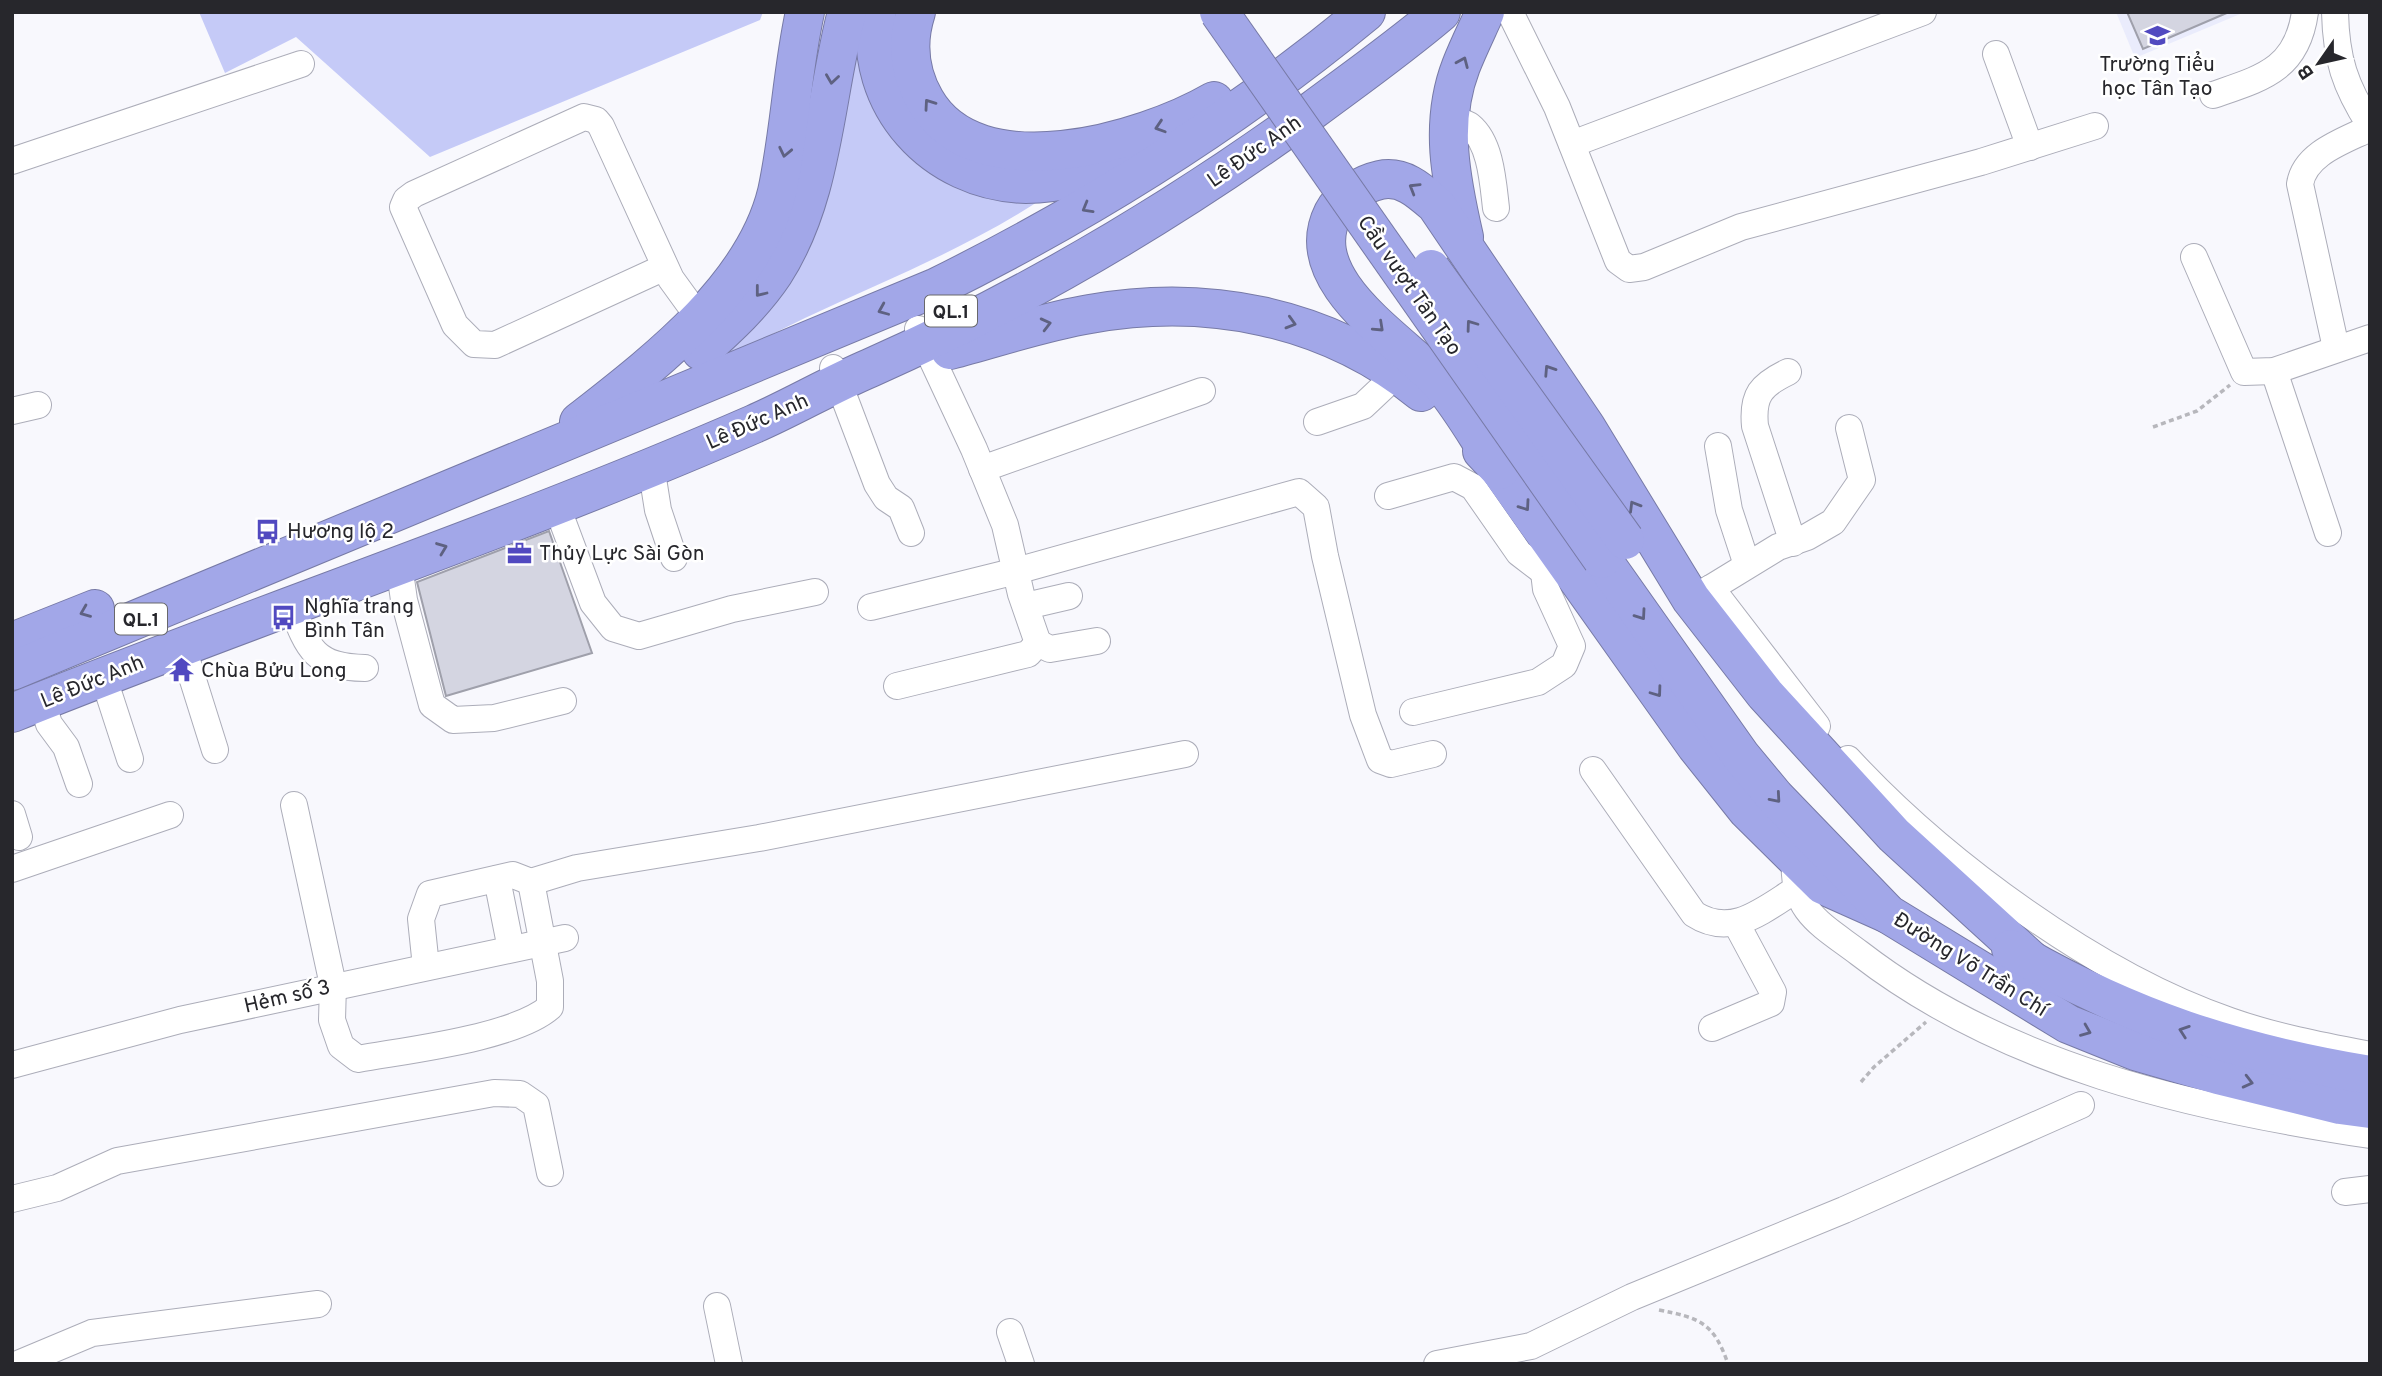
<svg xmlns="http://www.w3.org/2000/svg" width="2382" height="1376" font-family="Overpass,sans-serif">
<style>
.built{fill:#eaecfc}
.green{fill:#c5caf7}
.building{fill:#d4d5e1;stroke:#9fa0ab;stroke-width:2}
.lines{fill:none;stroke-linecap:round;stroke-linejoin:round}
.minor-casing{stroke:#acadb9;stroke-width:28}
.highway-casing{stroke:#777aa6;stroke-width:40}
.path{stroke:#b7b7bc;stroke-width:3.5;stroke-dasharray:5 3.5;stroke-linecap:butt}
.minor{stroke:#fff;stroke-width:26}
.highway{stroke:#a2a7e8;stroke-width:38}
.highway-bridge-casing{stroke:#777aa6;stroke-width:40;stroke-linecap:butt}
.highway-bridge{stroke:#a2a7e8;stroke-width:38}
.oneway{stroke:#5e6181}
.labels{text-anchor:middle;stroke-width:5;stroke-linejoin:round;paint-order:stroke}
.shield{fill:#fff;stroke:#68686b;stroke-width:2}
.shield-label{font-size:19px;font-weight:bold;fill:#27272c}
.poi-label{font-size:21px;fill:#27272c;stroke:#fff;text-anchor:start}
.street-label{font-size:21px;fill:#27272c;stroke:#fff}
</style>
<rect width="100%" height="100%" fill="#f8f8fd"/>
<!-- built -->
<path class="built" d="M 2116,12 L 2245,12 L 2135,58 Z"/>
<!-- green -->
<g class="green">
<path d="M 199,12 L 763,12 L 760,20 L 430,157 L 296,37 L 225,73 Z"/>
<path d="M 860,27 L 865,47 L 1045,197 C 970,247 886,280 805,318 C 778,331 755,344 727,354 Z"/>
</g>
<!-- building -->
<g class="building">
<path d="M 2127,12 L 2229,12 L 2143,49 Z"/>
<path d="M 549,531 L 592,653 L 446,696 L 417,582 Z"/>
</g>
<g class="lines">
<defs>
<g id="minor">
<path d="M 1510,12 L 1557,107 L 1618,261 L 1629,269 L 1644,267 L 1741,227 L 1981,162 L 2095,126"/>
<path d="M 2335,12 C 2336,59 2345,86 2370,125"/>
<path d="M 1996,54 L 2030,147"/>
<path d="M 2213,95 C 2262,78 2297,70 2305,12"/>
<path d="M 1449,118 C 1455,120 1465,122 1470,126 C 1491,143 1493,183 1496,208"/>
<path d="M 1572,144 L 1923,12"/>
<path d="M 12,161 L 301,64"/>
<path d="M 2194,257 L 2244,372 L 2274,371 L 2370,338"/>
<path d="M 665,267 L 495,345 L 474,344 L 455,325 L 403,207 L 406,200 L 414,194 L 584,117 L 596,120 L 601,126 L 671,279 L 708,330"/>
<path d="M 2336,348 L 2300,184 C 2305,153 2344,141 2370,128"/>
<path d="M 833,368 L 877,484 L 886,498 L 901,508 L 911,533"/>
<path d="M 2274,371 L 2328,533"/>
<path d="M 1788,372 C 1761,385 1752,395 1755,426 L 1793,543"/>
<path d="M 12,411 L 38,405"/>
<path d="M 1317,422 L 1363,406 L 1397,374"/>
<path d="M 1718,446 L 1729,510 L 1747,565"/>
<path d="M 651,466 L 658,510 L 674,558"/>
<path d="M 982,469 L 1202,391"/>
<path d="M 1388,496 L 1454,477 L 1473,487 L 1519,553 L 1544,572"/>
<path d="M 556,504 L 593,603 L 613,628 L 639,636 L 732,609 L 815,592"/>
<path d="M 399,565 L 404,600 L 432,705 L 453,720 L 494,718 L 563,701"/>
<path d="M 1711,588 L 1778,547 L 1807,537 L 1833,522 L 1862,480 L 1849,428"/>
<path d="M 1691,599 L 1711,588 L 1817,726"/>
<path d="M 291,604 C 308,649 314,667 365,668"/>
<path d="M 1026,606 L 1069,596"/>
<path d="M 871,607 L 1016,571 L 1299,492 L 1316,507 L 1325,556 L 1363,715 L 1380,760 L 1391,764 L 1433,754"/>
<path d="M 1038,643 L 1050,649 L 1097,641"/>
<path d="M 182,645 L 215,750"/>
<path d="M 103,676 L 130,759"/>
<path d="M 897,686 L 1028,654 L 1038,643 L 1021,594 L 1005,525 L 974,449 L 918,329"/>
<path d="M 42,702 L 49,724 L 66,747 L 79,784"/>
<path d="M 1413,712 L 1538,682 L 1564,665 L 1572,646 L 1546,589 L 1543,564 L 1556,551"/>
<path d="M 1848,759 C 1943,862 2098,976 2230,1021 C 2275,1037 2323,1046 2370,1055"/>
<path d="M 1593,770 L 1694,914 C 1731,938 1762,911 1795,890"/>
<path d="M 294,805 L 333,985 L 332,1020 L 341,1046 L 358,1059 C 407,1050 515,1038 550,1007 L 550,981 L 531,882"/>
<path d="M 12,814 L 19,837"/>
<path d="M 1795,859 C 1791,911 1822,925 1859,953 C 2005,1066 2191,1108 2370,1135"/>
<path d="M 12,869 L 170,815"/>
<path d="M 497,879 L 511,949"/>
<path d="M 426,967 L 421,919 L 430,894 L 513,875 L 531,882 L 577,868 L 759,838 L 1185,754"/>
<path d="M 1712,1028 L 1771,1003 L 1773,992 L 1736,923"/>
<path d="M 12,1065 L 180,1020 L 565,938"/>
<path d="M 2345,1192 L 2370,1189"/>
<path d="M 12,1199 L 57,1188 L 117,1161 L 494,1093 L 520,1094 L 536,1105 L 550,1173"/>
<path d="M 717,1306 L 729,1364"/>
<path d="M 1010,1332 L 1021,1364"/>
<path d="M 18,1364 L 92,1333 L 318,1304"/>
<path d="M 1437,1364 L 1531,1346 L 1632,1297 L 1844,1210 L 2081,1105"/>
</g>
<g id="highway">
<path d="M 877,12 C 863,104 934,182 1026,184 C 1066,184 1108,170 1147,158"/>
<path d="M 916,12 C 906,43 909,72 925,100 C 977,191 1143,142 1214,101"/>
<path d="M 1464,237 C 1451,180 1439,123 1461,66 C 1468,48 1477,30 1485,12"/>
<path d="M 950,350 C 996,338 1042,322 1090,314 C 1207,293 1327,316 1421,392"/>
<path d="M 701,351 C 728,327 754,303 774,273 C 824,195 824,99 847,12"/>
<path d="M 579,422 C 653,364 754,288 777,192 C 790,132 792,71 805,12"/>
<path d="M 1482,451 L 1500,470 L 1696,746 L 1747,810 L 1823,885 L 1888,914"/>
<path d="M 1500,470 C 1481,443 1464,411 1443,386 C 1406,343 1298,283 1333,213 C 1341,197 1362,184 1380,180 C 1403,175 1420,191 1436,205 L 1586,427 L 1691,599 L 1765,694 L 1894,835 L 2032,961"/>
<path d="M 1602,559 L 1741,756 L 1775,797 L 1888,914 L 2068,1024 L 2135,1051 L 2218,1075 L 2340,1105 L 2370,1109"/>
<path d="M 12,642 L 95,609"/>
<path d="M 12,671 L 937,287 C 1090,211 1234,121 1366,12"/>
<path d="M 12,713 C 258,614 511,530 754,424 C 793,407 830,385 870,368 C 1027,298 1174,211 1313,110 C 1356,78 1400,47 1441,12"/>
<path d="M 2011,949 C 2128,1018 2237,1053 2370,1075"/>
</g>
</defs>
<!-- minor casing -->
<use href="#minor" class="minor-casing"/>
<!-- highway casing -->
<use href="#highway" class="highway-casing"/>
<!-- path -->
<g class="path">
<path d="M 2153,427 L 2197,411 L 2230,385"/>
<path d="M 1861,1082 L 1874,1067 L 1926,1022"/>
<path d="M 1659,1310 C 1700,1318 1714,1323 1728,1364"/>
</g>
<!-- minor -->
<use href="#minor" class="minor"/>
<!-- highway -->
<use href="#highway" class="highway"/>
<defs>
<g id="highway-bridge">
<path d="M 1219,12 L 1602,559"/>
<path d="M 1431,269 L 1625,540"/>
</g>
</defs>
<!-- highway-bridge casing -->
<use href="#highway-bridge" class="highway-bridge-casing"/>
<!-- highway-bridge -->
<use href="#highway-bridge" class="highway-bridge"/>
</g>
<!-- one-way arrows -->
<defs><path id="oneway-chevron" d="M-2-3.5L2.5 0L-2 3.5" fill="none" stroke-width="1.6" stroke-linecap="round" stroke-linejoin="round" transform="scale(1.75)"/></defs>
<g class="oneway">
<use href="#oneway-chevron" transform="translate(1463 62) rotate(-67)"/>
<use href="#oneway-chevron" transform="translate(832 79) rotate(98)"/>
<use href="#oneway-chevron" transform="translate(929 104) rotate(-125)"/>
<use href="#oneway-chevron" transform="translate(1160 127) rotate(162)"/>
<use href="#oneway-chevron" transform="translate(785 152) rotate(102)"/>
<use href="#oneway-chevron" transform="translate(1414 188) rotate(-149)"/>
<use href="#oneway-chevron" transform="translate(1087 208) rotate(150)"/>
<use href="#oneway-chevron" transform="translate(760 292) rotate(128)"/>
<use href="#oneway-chevron" transform="translate(883 310) rotate(157)"/>
<use href="#oneway-chevron" transform="translate(1291 323) rotate(16)"/>
<use href="#oneway-chevron" transform="translate(1046 324) rotate(-14)"/>
<use href="#oneway-chevron" transform="translate(1471 325) rotate(-126)"/>
<use href="#oneway-chevron" transform="translate(1379 327) rotate(43)"/>
<use href="#oneway-chevron" transform="translate(1549 370) rotate(-123)"/>
<use href="#oneway-chevron" transform="translate(1525 506) rotate(55)"/>
<use href="#oneway-chevron" transform="translate(1634 506) rotate(-121)"/>
<use href="#oneway-chevron" transform="translate(442 548) rotate(-21)"/>
<use href="#oneway-chevron" transform="translate(85 612) rotate(158)"/>
<use href="#oneway-chevron" transform="translate(1641 615) rotate(55)"/>
<use href="#oneway-chevron" transform="translate(1657 692) rotate(54)"/>
<use href="#oneway-chevron" transform="translate(1776 798) rotate(49)"/>
<use href="#oneway-chevron" transform="translate(2086 1031) rotate(22)"/>
<use href="#oneway-chevron" transform="translate(2184 1031) rotate(-161)"/>
<use href="#oneway-chevron" transform="translate(2248 1082) rotate(14)"/>
</g>
<!-- icons -->
<defs>
<symbol id="school-bare" viewBox="-9 -9 18 18"><path d="M0-5L7-2L0 1L-7-2ZM-4 1L0 2.5L4 1V4Q0 6-4 4Z" fill="#5149c0" stroke="#fff" stroke-width="2.5" paint-order="stroke"/></symbol>
<symbol id="bus-bare" viewBox="-9 -9 18 18"><path d="M-5-6H5V4H4V6H2V4H-2V6H-4V4H-5ZM-3.5-4V0h7V-4ZM-3.5 1.2v1.5H-2V1.2ZM2 1.2v1.5H3.5V1.2Z" fill="#5149c0" stroke="#fff" stroke-width="2.5" paint-order="stroke"/></symbol>
<symbol id="office-bare" viewBox="-9 -9 18 18"><path d="M-6-3h4V-5.5h4V-3h4V5H-6ZM-1-4.5V-3h2v-1.5ZM-6 0V1H6V0Z" fill="#5149c0" stroke="#fff" stroke-width="2.5" paint-order="stroke"/></symbol>
<symbol id="temple-bare" viewBox="-9 -9 18 18"><path d="M0-6L5-2H3V0L6.5 2.5H4V6H1.5V3h-3V6H-4V2.5H-6.5L-3 0V-2H-5Z" fill="#5149c0" stroke="#fff" stroke-width="2.5" paint-order="stroke"/></symbol>
</defs>
<g fill-rule="evenodd">
<use href="#school-bare" x="2140" y="18" width="35" height="35"/>
<use href="#bus-bare" x="250" y="514" width="35" height="35"/>
<use href="#office-bare" x="502" y="536" width="35" height="35"/>
<use href="#bus-bare" x="266" y="600" width="35" height="35"/>
<use href="#temple-bare" x="164" y="652" width="35" height="35"/>
</g>
<g class="labels">
<!-- shield labels -->
<g class="shield">
<rect x="925" y="295.5" width="52" height="31" rx="5"/>
<rect x="115" y="603.5" width="52" height="31" rx="5"/>
</g>
<g class="shield-label">
<text x="951" y="318">QL.1</text>
<text x="141" y="626">QL.1</text>
</g>
<!-- poi labels -->
<g class="poi-label">
<text x="2157" y="71" text-anchor="middle">Trường Tiểu<tspan x="2157" dy="24">học Tân Tạo</tspan></text>
<text x="287" y="538">Hương lộ 2</text>
<text x="539" y="560">Thủy Lực Sài Gòn</text>
<text x="304" y="613">Nghĩa trang<tspan x="304" dy="24">Bình Tân</tspan></text>
<text x="201" y="677">Chùa Bửu Long</text>
</g>
<!-- street labels -->
<g class="street-label">
<text transform="translate(1254 151) rotate(-35)" y="7">Lê Đức Anh</text>
<text transform="translate(1410 285) rotate(55)" y="7">Cầu vượt Tân Tạo</text>
<text transform="translate(757 421) rotate(-24)" y="7">Lê Đức Anh</text>
<text transform="translate(92 681) rotate(-22)" y="7">Lê Đức Anh</text>
<text transform="translate(1971 964) rotate(32)" y="7">Đường Võ Trần Chí</text>
<text transform="translate(287 996) rotate(-13)" y="7">Hẻm số 3</text>
</g>
</g>
<!-- border -->
<rect width="2382" height="1376" fill="none" stroke="#27272c" stroke-width="28"/>
<!-- north arrow -->
<g transform="translate(2319 63) rotate(236)" stroke="#ffffff" stroke-width="5" paint-order="stroke">
<path d="M0-5L12 26L0 18L-12 26Z" fill="#27272c"/>
<text y="-10" font-size="19" font-weight="bold" text-anchor="middle" fill="#27272c">B</text>
</g>
</svg>
